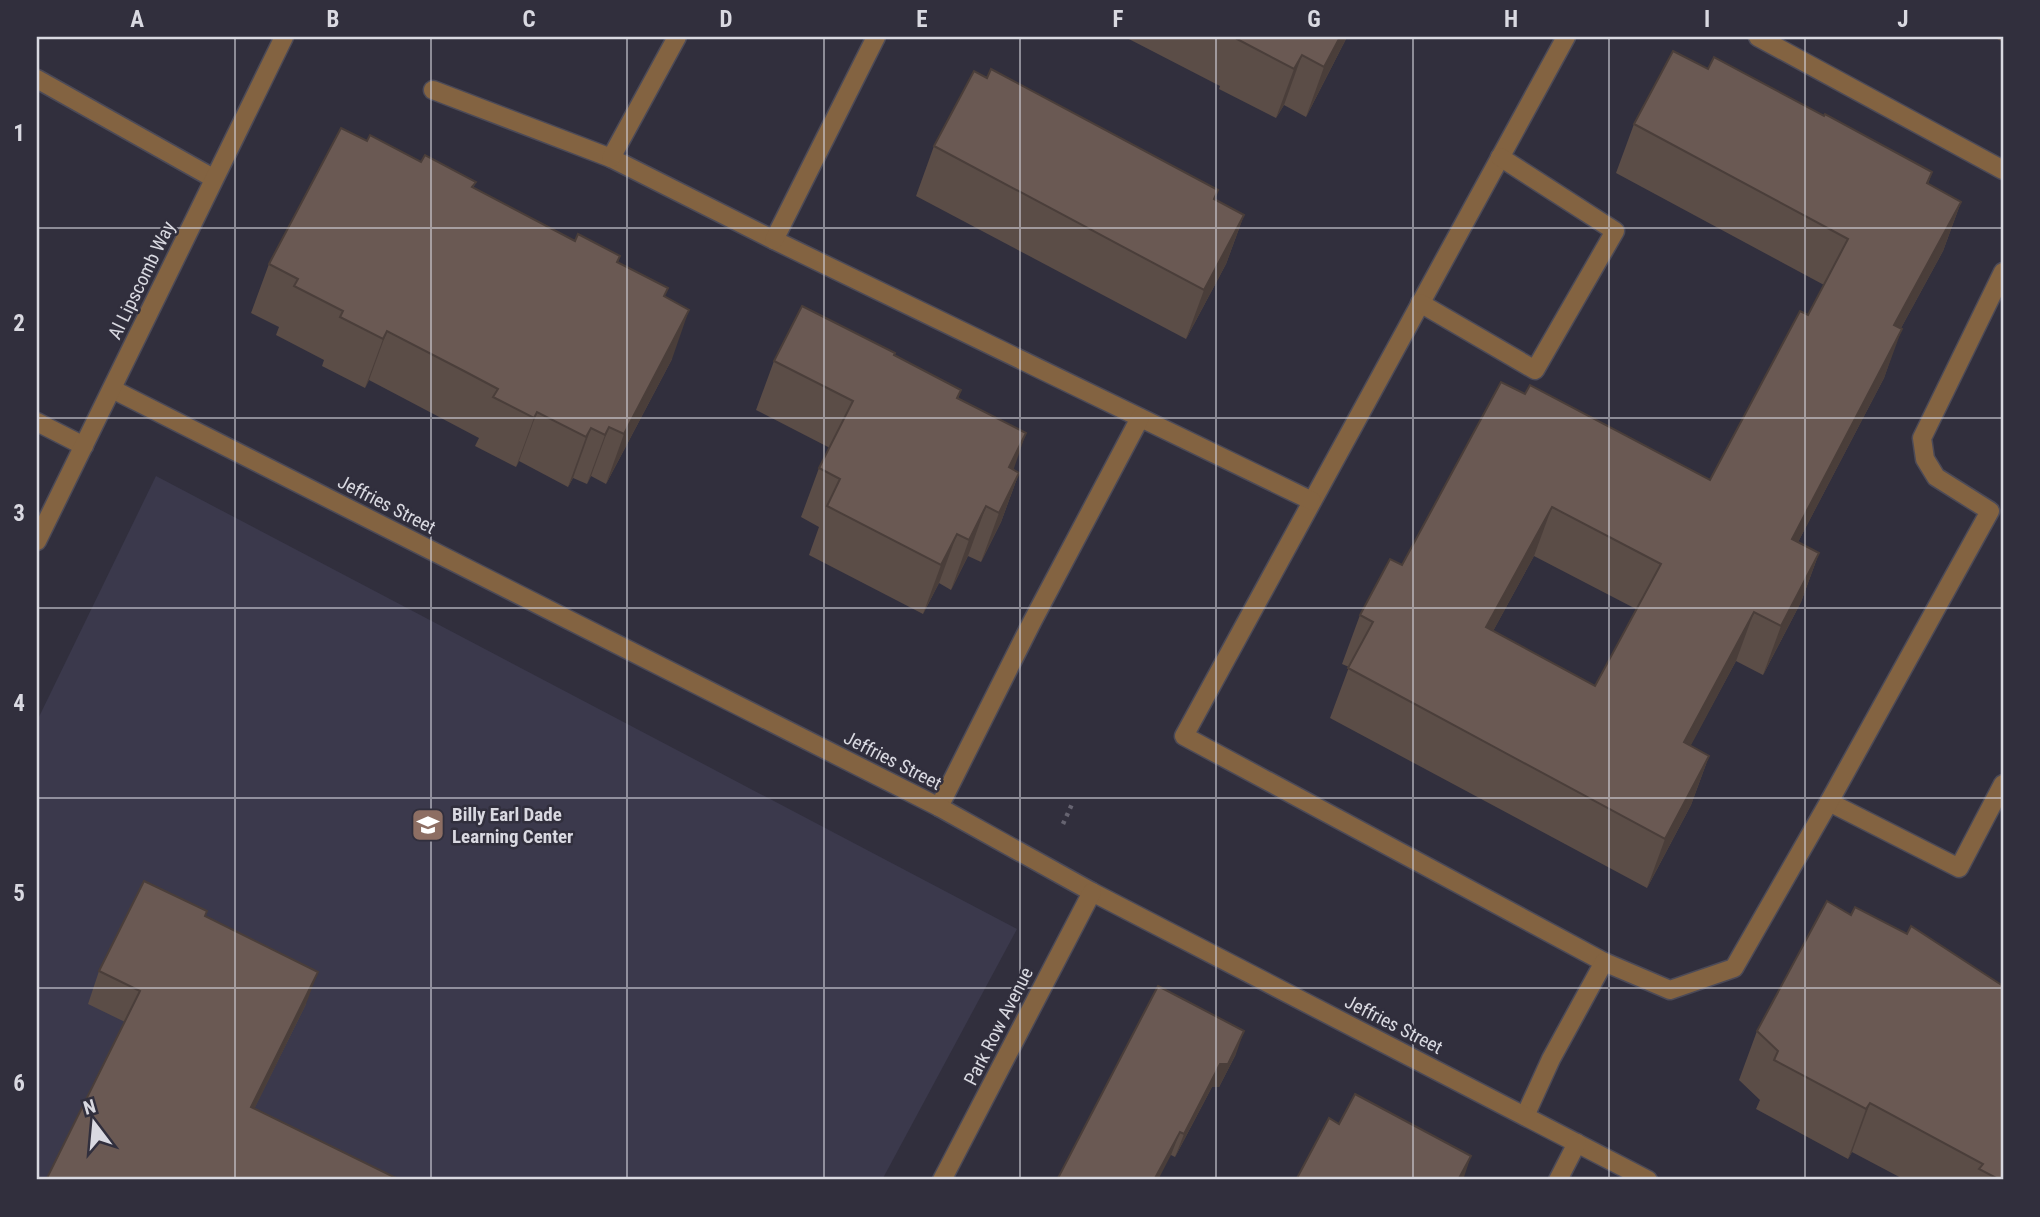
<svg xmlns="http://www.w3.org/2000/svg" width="2040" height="1217" font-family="'Roboto Condensed',sans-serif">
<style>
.built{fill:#3b394c}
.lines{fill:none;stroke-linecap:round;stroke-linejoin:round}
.service-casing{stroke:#4c4a57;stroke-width:21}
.minor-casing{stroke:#4c4a57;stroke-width:21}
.tertiary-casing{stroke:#4c4a57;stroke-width:21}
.path{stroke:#666471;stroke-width:4.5;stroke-dasharray:3.5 5;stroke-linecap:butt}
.service{stroke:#836341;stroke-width:18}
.minor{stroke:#836341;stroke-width:18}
.tertiary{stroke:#836341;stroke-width:18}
.wall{fill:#5b4d47;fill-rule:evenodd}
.shaded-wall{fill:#4a3e3a}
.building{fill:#6a5953;stroke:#4a3e3a;stroke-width:2;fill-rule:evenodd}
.grid{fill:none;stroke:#d9d9e1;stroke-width:2;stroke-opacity:0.55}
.labels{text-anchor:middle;stroke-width:5;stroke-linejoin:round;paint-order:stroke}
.street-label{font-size:19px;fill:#d9d9e1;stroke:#312f3d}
.poi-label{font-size:19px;font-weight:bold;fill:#d9d9e1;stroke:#312f3d;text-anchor:start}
.neatline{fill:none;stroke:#d9d9e1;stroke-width:2.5}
.grid-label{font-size:23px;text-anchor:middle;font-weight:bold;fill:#d9d9e1}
</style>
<rect width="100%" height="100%" fill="#312f3d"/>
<!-- built -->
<path class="built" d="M 156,476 L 1017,929 L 882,1180 L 37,1180 L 37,721 Z"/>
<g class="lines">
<defs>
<g id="service">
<path d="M 1566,37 L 1184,736 L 1604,962"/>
<path d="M 1758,37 L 2003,170"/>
<path d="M 433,90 L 611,158 L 774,240 L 1312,501"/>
<path d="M 611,158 L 677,37"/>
<path d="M 774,240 L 876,37"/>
<path d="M 1420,303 L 1535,370 L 1615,231 L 1500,157"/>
<path d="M 37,422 L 84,446"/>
<path d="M 1829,802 L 1959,868 L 2003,784"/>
<path d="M 939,807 L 1032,622 L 1140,418"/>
<path d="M 1525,1116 L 1551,1059 L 1604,962 L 1670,990 L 1734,968 L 1829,802 L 1990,511 L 1936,477 L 1925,459 L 1922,438 L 2003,272"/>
</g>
<g id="minor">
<path d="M 37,79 L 213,178"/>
<path d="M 112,389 L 939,807 L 1092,892 L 1648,1180"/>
<path d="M 942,1180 L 1092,892"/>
<path d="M 1558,1180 L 1577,1143"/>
</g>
<path id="tertiary" d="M 37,541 L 284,37"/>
</defs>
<!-- service casing -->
<use href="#service" class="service-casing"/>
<!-- minor casing -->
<use href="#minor" class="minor-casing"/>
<!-- tertiary casing -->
<use href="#tertiary" class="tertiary-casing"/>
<!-- path -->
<path class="path" d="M 1063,824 L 1072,804"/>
<!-- service -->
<use href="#service" class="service"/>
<!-- minor -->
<use href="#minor" class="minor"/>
<!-- tertiary -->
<use href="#tertiary" class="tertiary"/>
</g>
<!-- wall -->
<g class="wall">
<path d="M 1125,37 L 1347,37 L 1306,117 L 1284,105 L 1276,118 L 1219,89 L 1220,86 Z"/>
<path d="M 1993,37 L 2003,37 L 2003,42 Z"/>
<path d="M 1708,69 L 1824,116 L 1932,172 L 1928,184 L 1961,202 L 1943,251 L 1901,328 L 1884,378 L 1798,542 L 1819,553 L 1801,602 L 1763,675 L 1736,661 L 1690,746 L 1709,756 L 1691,805 L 1647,888 L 1330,718 L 1349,667 L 1342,664 L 1360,615 L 1402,565 L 1525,394 L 1710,480 L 1808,315 L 1824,285 L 1616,173 L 1634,124 ZM 1534,556 L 1636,609 L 1595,686 L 1493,631 Z"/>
<path d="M 367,141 L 476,182 L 473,188 L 575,241 L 620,256 L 618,262 L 665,297 L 672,359 L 606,484 L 591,476 L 587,484 L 573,478 L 568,487 L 519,461 L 516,467 L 475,446 L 479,438 L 369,380 L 365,388 L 322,366 L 324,360 L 276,335 L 279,327 L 251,313 L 269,264 Z"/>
<path d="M 934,146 L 1214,199 L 1244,215 L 1226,264 L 1186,339 L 916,196 Z"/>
<path d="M 894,355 L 961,390 L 958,399 L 1013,470 L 1019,473 L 1001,522 L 981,562 L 968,556 L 951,590 L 939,583 L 923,614 L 809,555 L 819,527 L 801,517 L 819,468 L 830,448 L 756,410 L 774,361 Z"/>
<path d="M 1827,901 L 2003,1180 L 1905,1180 L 1852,1152 L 1848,1159 L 1756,1109 L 1760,1100 L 1739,1080 L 1757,1031 Z"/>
<path d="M 205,916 L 306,1004 L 254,1109 L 46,1180 L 125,1022 L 88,1004 L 99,971 Z"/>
<path d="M 1236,1054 L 1219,1087 L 1212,1087 L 1175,1157 L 1171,1155 L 1057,1180 Z"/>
</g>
<!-- shaded-wall -->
<g class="shaded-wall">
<path d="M 1340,37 L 1347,37 L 1306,117 L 1324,67 Z"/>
<path d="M 1302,55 L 1284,105 L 1276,118 L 1294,69 Z"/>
<path d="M 1961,202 L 1943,251 L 1876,374 L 1894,325 Z"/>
<path d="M 1244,215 L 1226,264 L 1186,339 L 1204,290 Z"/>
<path d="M 689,310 L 672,359 L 606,484 L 624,434 Z"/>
<path d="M 1902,329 L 1884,378 L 1774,588 L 1792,539 Z"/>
<path d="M 387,331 L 369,380 L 365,388 L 383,339 Z"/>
<path d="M 537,412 L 519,461 L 516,467 L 534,418 Z"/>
<path d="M 609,427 L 591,476 L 587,484 L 605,435 Z"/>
<path d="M 591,428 L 573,478 L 568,487 L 586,437 Z"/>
<path d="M 1026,433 L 1009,483 L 1009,467 Z"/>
<path d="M 1019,473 L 1001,522 L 981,562 L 999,513 Z"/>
<path d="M 986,506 L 968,556 L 951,590 L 969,540 Z"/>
<path d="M 1552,507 L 1534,556 L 1468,677 L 1486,627 Z"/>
<path d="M 957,534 L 939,583 L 923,614 L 941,565 Z"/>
<path d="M 1819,553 L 1801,602 L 1763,675 L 1781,626 Z"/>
<path d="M 1754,612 L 1736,661 L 1666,792 L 1684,742 Z"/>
<path d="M 1709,756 L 1691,805 L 1647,888 L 1665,839 Z"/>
<path d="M 318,972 L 306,1004 L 239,1140 L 251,1107 Z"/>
<path d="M 1244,1031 L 1236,1054 L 1219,1087 L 1212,1087 L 1175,1157 L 1184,1134 L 1220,1064 Z"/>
<path d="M 1870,1103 L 1852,1152 L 1848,1159 L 1866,1109 Z"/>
<path d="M 1180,1132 L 1171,1155 L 1158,1180 L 1154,1180 Z"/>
<path d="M 1471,1156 L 1463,1180 L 1458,1180 Z"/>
</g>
<!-- building -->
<g class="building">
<path d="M 1238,37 L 1340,37 L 1324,67 L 1302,55 L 1294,69 L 1237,39 Z"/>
<path d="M 1673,51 L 1708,69 L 1714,57 L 1824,116 L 1825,114 L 1932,172 L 1927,183 L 1961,202 L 1894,325 L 1902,329 L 1792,539 L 1819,553 L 1781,626 L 1754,612 L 1684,742 L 1709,756 L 1665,839 L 1348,668 L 1373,622 L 1360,615 L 1390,559 L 1402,565 L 1501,382 L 1525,394 L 1530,385 L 1710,480 L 1800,311 L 1808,315 L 1848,239 L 1634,124 ZM 1552,507 L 1661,564 L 1595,686 L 1486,627 Z"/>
<path d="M 991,69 L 1218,190 L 1214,199 L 1244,215 L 1204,290 L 934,146 L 974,71 L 987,78 Z"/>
<path d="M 341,128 L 367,141 L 370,135 L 421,162 L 425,155 L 476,182 L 472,187 L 575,241 L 578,234 L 620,256 L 617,262 L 668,288 L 664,296 L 689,310 L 624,434 L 609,427 L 605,435 L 591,428 L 586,437 L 537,412 L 534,418 L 493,397 L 498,389 L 464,371 L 387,331 L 383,339 L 340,317 L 343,311 L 294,286 L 298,279 L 269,264 Z"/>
<path d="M 802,306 L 895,353 L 894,355 L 961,390 L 957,398 L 1026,433 L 1009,467 L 1019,473 L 999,513 L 986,506 L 969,540 L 957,534 L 941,565 L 827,506 L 840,479 L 819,468 L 853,401 L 774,361 Z"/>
<path d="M 144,881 L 207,911 L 205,916 L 318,972 L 251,1107 L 400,1180 L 46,1180 L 140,991 L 99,971 Z"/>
<path d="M 1827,901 L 1851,915 L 1855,907 L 1907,934 L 1911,926 L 2003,986 L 2003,1180 L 2000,1180 L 1979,1169 L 1983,1164 L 1870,1103 L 1866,1109 L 1774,1060 L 1778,1051 L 1757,1031 Z"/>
<path d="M 1158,986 L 1244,1031 L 1228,1064 L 1220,1064 L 1184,1134 L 1180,1132 L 1154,1180 L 1057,1180 Z"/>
<path d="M 1355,1094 L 1471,1156 L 1458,1180 L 1296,1180 L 1329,1118 L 1339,1124 Z"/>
</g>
<!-- grid -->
<path class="grid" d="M 235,37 L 235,1180M 431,37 L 431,1180M 627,37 L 627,1180M 824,37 L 824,1180M 1020,37 L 1020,1180M 1216,37 L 1216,1180M 1413,37 L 1413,1180M 1609,37 L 1609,1180M 1805,37 L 1805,1180M 37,228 L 2003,228M 37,418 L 2003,418M 37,608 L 2003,608M 37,798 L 2003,798M 37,988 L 2003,988"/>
<!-- icons -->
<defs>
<symbol id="school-square" viewBox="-11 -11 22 22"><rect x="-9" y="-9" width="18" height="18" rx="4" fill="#8d6e63" stroke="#312f3d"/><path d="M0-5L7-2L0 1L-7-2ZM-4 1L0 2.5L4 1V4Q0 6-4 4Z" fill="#fff"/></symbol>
</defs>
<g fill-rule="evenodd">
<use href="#school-square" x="409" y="806" width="38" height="38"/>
</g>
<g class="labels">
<!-- street labels -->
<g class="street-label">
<text transform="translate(141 280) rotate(-64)" y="7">Al Lipscomb Way</text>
<text transform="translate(387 504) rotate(27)" y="7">Jeffries Street</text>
<text transform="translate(893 760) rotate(27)" y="7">Jeffries Street</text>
<text transform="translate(1394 1024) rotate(27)" y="7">Jeffries Street</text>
<text transform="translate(998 1026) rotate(-63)" y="7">Park Row Avenue</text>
</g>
<!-- poi labels -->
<g class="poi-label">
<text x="452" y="821">Billy Earl Dade<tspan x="452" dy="22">Learning Center</tspan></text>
</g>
</g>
<!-- border -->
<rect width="2040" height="1217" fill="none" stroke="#312f3d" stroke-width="77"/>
<!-- north arrow -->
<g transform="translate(94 1123) rotate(344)" stroke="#312f3d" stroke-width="5" paint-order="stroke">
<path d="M0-5L12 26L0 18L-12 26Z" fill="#d9d9e1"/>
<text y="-10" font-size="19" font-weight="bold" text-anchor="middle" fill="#d9d9e1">N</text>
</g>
<rect x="38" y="38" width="1964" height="1140" class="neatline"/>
<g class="grid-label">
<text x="137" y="27">A</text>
<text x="333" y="27">B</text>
<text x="529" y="27">C</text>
<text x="726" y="27">D</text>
<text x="922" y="27">E</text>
<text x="1118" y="27">F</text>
<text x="1314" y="27">G</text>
<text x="1511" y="27">H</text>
<text x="1707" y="27">I</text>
<text x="1903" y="27">J</text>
<text x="19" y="141">1</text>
<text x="19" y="331">2</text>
<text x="19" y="521">3</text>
<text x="19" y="711">4</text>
<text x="19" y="901">5</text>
<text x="19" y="1091">6</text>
</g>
</svg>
